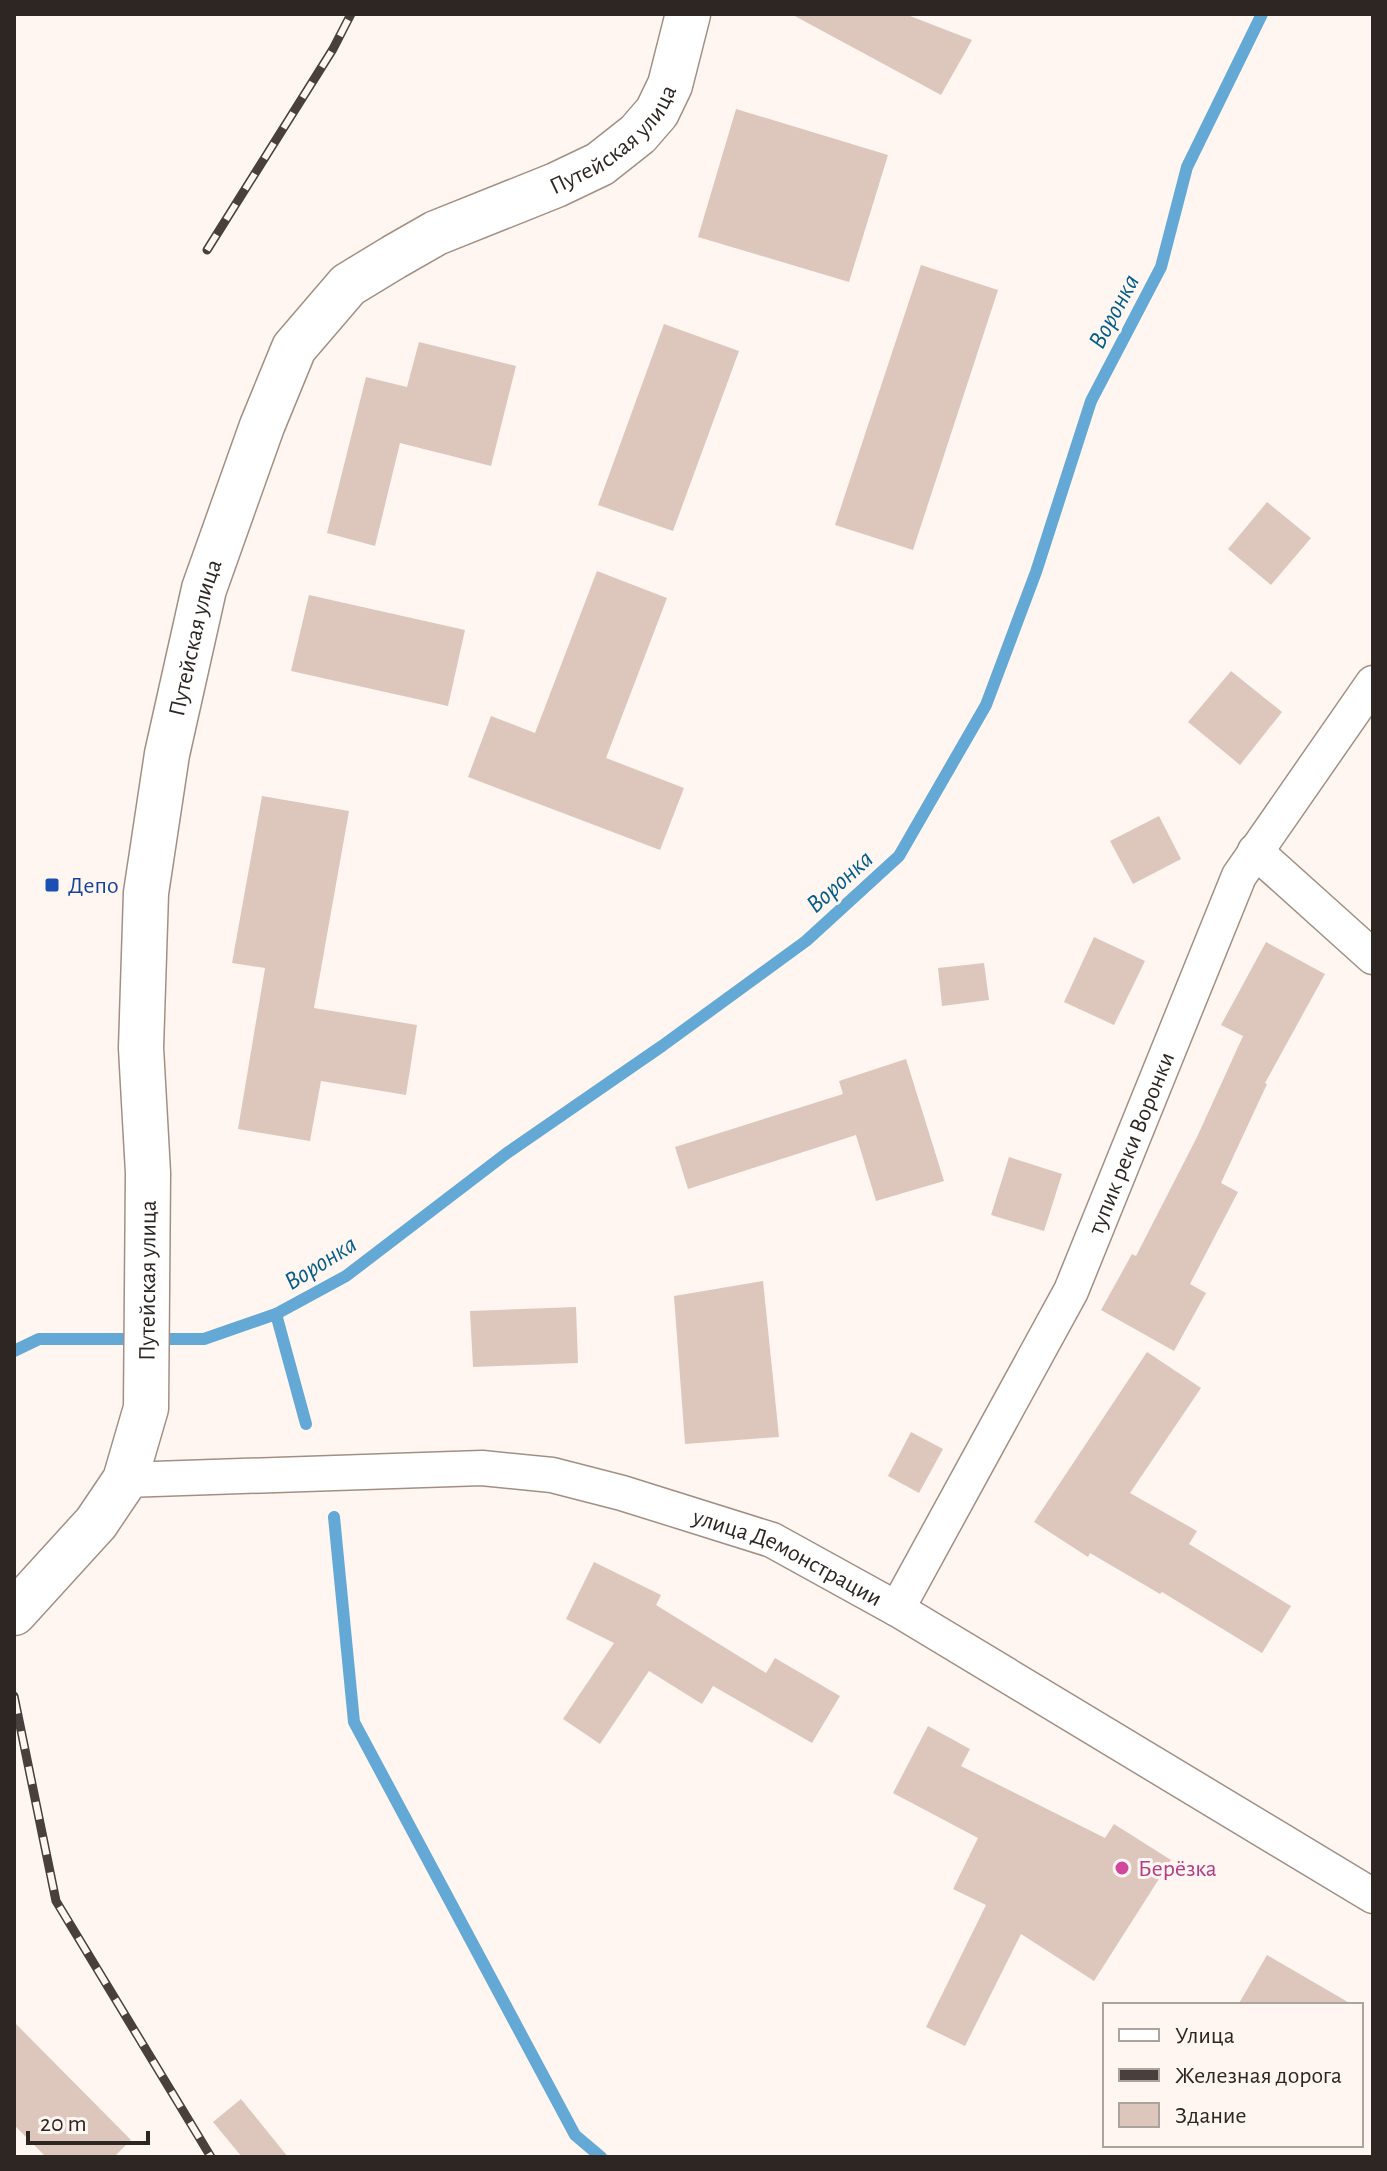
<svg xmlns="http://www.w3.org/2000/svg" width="1387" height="2171" font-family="'Alegreya Sans',sans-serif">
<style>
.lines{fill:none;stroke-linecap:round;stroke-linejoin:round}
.stream{stroke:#64a9d6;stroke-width:12}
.building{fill:#ddc7bd}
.street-casing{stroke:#a28f84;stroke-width:37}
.secondary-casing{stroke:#a28f84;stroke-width:47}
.street{stroke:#fff;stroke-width:34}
.secondary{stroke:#fff;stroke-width:44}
.rail-casing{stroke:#48403c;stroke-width:9}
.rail{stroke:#fff6f1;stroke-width:6;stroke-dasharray:18;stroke-linecap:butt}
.transit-dot{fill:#1a4fb4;stroke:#fff6f1;stroke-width:3}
.hotel-dot{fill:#d1479c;stroke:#fff6f1;stroke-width:3}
.labels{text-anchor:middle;stroke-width:6;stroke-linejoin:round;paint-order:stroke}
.street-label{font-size:24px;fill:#2e2622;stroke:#fff6f1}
.transit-label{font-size:24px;fill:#164399;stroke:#fff6f1;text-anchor:start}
.hotel-label{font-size:24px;fill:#b23c85;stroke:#fff6f1;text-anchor:start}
.water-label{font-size:26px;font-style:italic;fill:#025d88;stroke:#fff6f1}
</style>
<rect width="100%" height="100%" fill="#fff6f1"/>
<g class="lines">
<!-- stream -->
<g class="stream">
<path d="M 276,1314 L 306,1424"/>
<path d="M 14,1351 L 39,1339 L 204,1339 L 276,1314 L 346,1276 L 507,1153 L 662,1046 L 806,941 L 899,856 L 986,705 L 1036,572 L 1091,401 L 1161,267 L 1187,167 L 1262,14"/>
<path d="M 334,1517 L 354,1722 L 575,2135 L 601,2157"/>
</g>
</g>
<!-- building -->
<g class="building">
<path d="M 791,14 L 905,14 L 972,40 L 941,95 Z"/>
<path d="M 736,109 L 888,155 L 849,282 L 698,237 Z"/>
<path d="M 921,265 L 998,290 L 913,550 L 835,525 Z"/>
<path d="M 664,324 L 739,351 L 673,531 L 598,505 Z"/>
<path d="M 419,342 L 516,366 L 491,466 L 400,443 L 375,546 L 327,533 L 366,377 L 407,387 Z"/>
<path d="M 1267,502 L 1311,538 L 1271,585 L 1228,549 Z"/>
<path d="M 597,571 L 667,598 L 606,758 L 684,788 L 660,850 L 468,777 L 491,716 L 535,733 Z"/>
<path d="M 309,595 L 465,630 L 448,706 L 291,671 Z"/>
<path d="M 1231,671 L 1282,712 L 1240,765 L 1188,722 Z"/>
<path d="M 262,796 L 349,811 L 314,1008 L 417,1025 L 406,1095 L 321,1081 L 310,1141 L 238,1129 L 265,968 L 232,963 Z"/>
<path d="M 1159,816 L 1181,859 L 1133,884 L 1110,841 Z"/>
<path d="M 1094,937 L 1145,961 L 1114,1025 L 1064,1002 Z"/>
<path d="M 1266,942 L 1325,974 L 1265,1083 L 1267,1084 L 1221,1183 L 1238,1192 L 1190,1284 L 1206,1293 L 1174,1351 L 1101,1310 L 1132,1254 L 1136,1256 L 1197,1137 L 1243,1036 L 1221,1025 Z"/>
<path d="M 984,963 L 989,1000 L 942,1006 L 938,968 Z"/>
<path d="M 906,1059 L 944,1181 L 876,1201 L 856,1135 L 688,1189 L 675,1147 L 843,1094 L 839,1081 Z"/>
<path d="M 1009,1157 L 1062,1174 L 1044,1231 L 991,1215 Z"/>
<path d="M 763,1281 L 779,1437 L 685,1444 L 674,1296 Z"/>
<path d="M 576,1307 L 578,1363 L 473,1367 L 470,1311 Z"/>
<path d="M 1147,1352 L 1201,1388 L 1130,1493 L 1197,1531 L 1189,1544 L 1291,1606 L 1262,1653 L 1162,1592 L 1160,1594 L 1090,1553 L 1088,1557 L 1034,1522 Z"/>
<path d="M 911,1432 L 943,1449 L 919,1493 L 888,1476 Z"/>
<path d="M 594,1562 L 661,1595 L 656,1605 L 766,1673 L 775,1658 L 840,1696 L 812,1743 L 713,1686 L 702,1704 L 649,1671 L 600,1744 L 563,1719 L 614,1643 L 566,1619 Z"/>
<path d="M 928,1726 L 970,1749 L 961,1766 L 1105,1838 L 1114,1824 L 1171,1860 L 1094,1981 L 1021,1934 L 965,2046 L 926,2027 L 986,1905 L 953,1889 L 978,1838 L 893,1793 Z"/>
<path d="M 1267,1955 L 1353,2005 L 1238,2005 Z"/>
<path d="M 14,2022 L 131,2140 L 114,2157 L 46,2157 L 14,2125 Z"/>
<path d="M 241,2099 L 288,2157 L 242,2157 L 213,2122 Z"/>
</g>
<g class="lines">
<defs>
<g id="street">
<path d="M 1255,851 L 1373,957"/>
<path id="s1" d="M 125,1480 L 482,1468 L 552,1475 L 622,1493 L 772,1540 L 897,1609 L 1373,1896"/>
<path id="s2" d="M 897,1609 L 1071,1291 L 1239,876 L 1373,683"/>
</g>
<g id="secondary">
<path id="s3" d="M 14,1613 L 96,1523 L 125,1480 L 146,1408 L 148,1173 L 141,1048 L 146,893 L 167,754 L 204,589 L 262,426 L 294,348 L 348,285 L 394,257 L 436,233 L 556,185 L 600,164 L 638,134 L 657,112 L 670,85 L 688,14"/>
</g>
</defs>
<!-- street casing -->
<use href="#street" class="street-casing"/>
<!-- secondary casing -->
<use href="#secondary" class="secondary-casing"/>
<!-- street -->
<use href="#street" class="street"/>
<!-- secondary -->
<use href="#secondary" class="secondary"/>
<defs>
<g id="rail">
<path d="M 207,250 L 333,49 L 351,14"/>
<path d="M 14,1696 L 56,1901 L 211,2157"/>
</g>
</defs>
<!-- rail casing -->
<use href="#rail" class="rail-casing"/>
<!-- rail -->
<use href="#rail" class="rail"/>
</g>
<!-- markers -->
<rect class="transit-dot" x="44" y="877" width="16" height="16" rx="4"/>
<circle class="hotel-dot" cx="1122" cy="1868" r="8"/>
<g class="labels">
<!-- street labels -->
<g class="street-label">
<text dy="8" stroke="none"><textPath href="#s3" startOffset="1720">Путейская улица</textPath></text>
<text dy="8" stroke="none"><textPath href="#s3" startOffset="1024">Путейская улица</textPath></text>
<text dy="8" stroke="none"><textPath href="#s2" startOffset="522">тупик реки Воронки</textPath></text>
<text dy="8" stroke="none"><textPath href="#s3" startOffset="376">Путейская улица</textPath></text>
<text dy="8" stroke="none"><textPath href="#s1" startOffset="678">улица Демонстрации</textPath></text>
</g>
<!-- transit labels -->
<g class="transit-label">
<text x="68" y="893">Депо</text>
</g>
<!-- hotel labels -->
<g class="hotel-label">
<text x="1138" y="1876">Берёзка</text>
</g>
<!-- water labels -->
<g class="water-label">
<text transform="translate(1113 311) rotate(-62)" y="9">Воронка</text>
<text transform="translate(839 881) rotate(-42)" y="9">Воронка</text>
<text transform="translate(320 1262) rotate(-32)" y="9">Воронка</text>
</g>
</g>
<!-- border -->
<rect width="1387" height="2171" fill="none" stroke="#2e2622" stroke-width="32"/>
<!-- legend -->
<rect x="1103" y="2003" width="260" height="144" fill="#fff6f1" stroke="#aba39e" stroke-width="2"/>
<rect x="1119" y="2029" width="40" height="12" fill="#ffffff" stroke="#aba39e" stroke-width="2"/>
<text x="1175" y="2043" font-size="24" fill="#2e2622">Улица</text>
<rect x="1119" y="2069" width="40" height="12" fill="#48403c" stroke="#aba39e" stroke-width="2"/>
<text x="1175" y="2083" font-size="24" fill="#2e2622">Железная дорога</text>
<rect x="1119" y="2103" width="40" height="24" fill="#ddc7bd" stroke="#aba39e" stroke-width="2"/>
<text x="1175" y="2123" font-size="24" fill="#2e2622">Здание</text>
<!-- scale -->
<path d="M28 2131v12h120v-12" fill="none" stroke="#2e2622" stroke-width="4"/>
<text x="40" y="2131" font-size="24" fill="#2e2622" stroke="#fff6f1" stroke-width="6" paint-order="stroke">20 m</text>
</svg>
